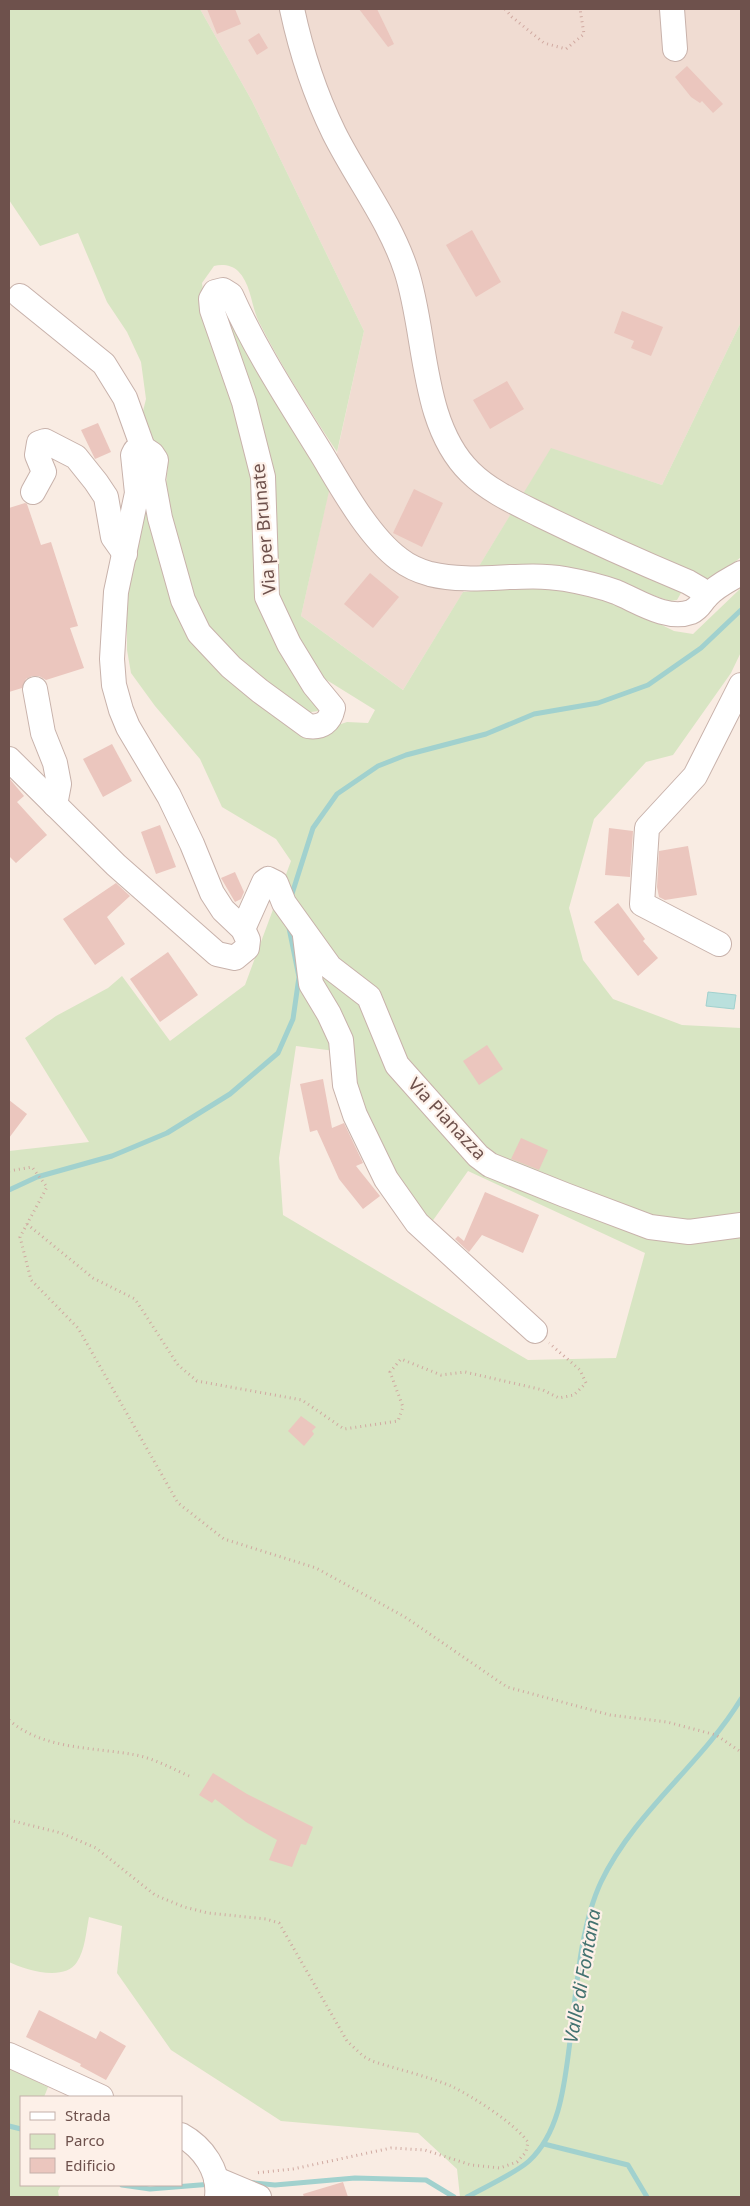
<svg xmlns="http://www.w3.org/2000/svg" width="750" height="2206" font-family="'Noto Sans',sans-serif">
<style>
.residential{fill:#f0dcd2}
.green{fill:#d8e5c3;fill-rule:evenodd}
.water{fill:#bae0dd;stroke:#a1d1ce}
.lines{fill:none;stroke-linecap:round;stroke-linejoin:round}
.stream{stroke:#a1d1ce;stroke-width:5}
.building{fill:#ebc6be}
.minor-casing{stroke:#c8b2ab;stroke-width:26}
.path{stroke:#d0a9a1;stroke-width:3;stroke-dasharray:1 4;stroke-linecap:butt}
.minor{stroke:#fff;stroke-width:24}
.labels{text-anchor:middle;stroke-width:4.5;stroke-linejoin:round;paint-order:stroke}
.street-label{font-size:18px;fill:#6e514c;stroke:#fdf0e8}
.water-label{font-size:19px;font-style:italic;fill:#427270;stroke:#fdf0e8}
</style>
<rect width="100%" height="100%" fill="#f9ece3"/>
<!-- residential -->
<path class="residential" d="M 200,9 L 741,9 L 741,322 L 662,485 L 551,449 L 403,690 L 301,616 L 364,331 L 252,101 Z"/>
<!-- green -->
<g class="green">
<path d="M 9,9 L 200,9 L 252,101 L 364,331 L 337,452 C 310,411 283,369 260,324 C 251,308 252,285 238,271 C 232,265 222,264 214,266 L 202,283 L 204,297 L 257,477 L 262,593 L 320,706 L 318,711 L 304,713 L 295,710 L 205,627 L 190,597 L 170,514 L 166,485 L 168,463 L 163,451 L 152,439 L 142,415 L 146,399 L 141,362 L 127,332 L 107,302 L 78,233 L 40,246 L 9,200 Z"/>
<path d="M 227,300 L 332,478 L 301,616 L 403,690 L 463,592 L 496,589 L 519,584 L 591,590 L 674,631 L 693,634 L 741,588 L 741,652 L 731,673 L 673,755 L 646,762 L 594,819 L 569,908 L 583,960 L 613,999 L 682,1025 L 741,1028 L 741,2197 L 460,2197 L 457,2169 L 418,2133 L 281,2121 L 171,2050 L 117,1973 L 122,1926 L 89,1917 C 86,1932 85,1950 77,1962 C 65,1982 25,1970 9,1962 L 9,1151 L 89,1142 L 25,1038 L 56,1016 L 108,988 L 122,976 L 170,1041 L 245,985 L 291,861 L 276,839 L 222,807 L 200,759 L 155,706 L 131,673 L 127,650 L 127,596 L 144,482 L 178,600 L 292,725 L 338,725 L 347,722 L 368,723 L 375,710 L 325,679 L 307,655 L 278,596 L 220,313 ZM 296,1046 L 335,1051 L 424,1233 L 468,1171 L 645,1253 L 616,1358 L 528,1360 L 283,1215 L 279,1158 Z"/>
<path d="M 741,322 L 741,557 L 710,582 L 518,502 L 551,448 L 662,485 Z"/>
<path d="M 512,512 L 678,587 L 681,593 L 677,600 L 670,601 L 635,589 L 476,571 Z"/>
<path d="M 9,2068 L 48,2087 L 44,2097 L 21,2097 L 21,2185 L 61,2185 L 58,2191 L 59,2197 L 9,2197 Z"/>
</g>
<!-- water -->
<path class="water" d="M 708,992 L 736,995 L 734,1009 L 706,1006 Z"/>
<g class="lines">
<!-- stream -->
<g class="stream">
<path d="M 291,897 L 313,828 L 337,794 L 378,766 L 406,755 L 486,734 L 534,714 L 598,703 L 648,685 L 701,648 L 741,610"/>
<path d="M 9,1190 L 37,1177 L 112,1156 L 167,1133 L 230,1094 L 278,1053 L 293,1019 L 299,977 L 288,923"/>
<path d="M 9,2126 L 21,2129"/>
<path d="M 544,2144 L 628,2165 L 647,2197"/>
<path d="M 245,2182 L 275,2185 L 355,2178 L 426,2180 L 454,2197"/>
<path d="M 122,2185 L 150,2189 L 212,2184"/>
<path d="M 467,2197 C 483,2188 516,2173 529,2161 C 559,2133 564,2088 569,2049 C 576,1997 579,1929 601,1882 C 635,1811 701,1765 741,1699"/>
</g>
</g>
<!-- building -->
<g class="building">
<path d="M 207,9 L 235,9 L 241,24 L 217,34 Z"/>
<path d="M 359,9 L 377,9 L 394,44 L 388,47 Z"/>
<path d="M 259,33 L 268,48 L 257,55 L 248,40 Z"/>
<path d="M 687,66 L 723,104 L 713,113 L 702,101 L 700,103 L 691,97 L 675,77 Z"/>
<path d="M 472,230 L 501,282 L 476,297 L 446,245 Z"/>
<path d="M 622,311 L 663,327 L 651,356 L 631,348 L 634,341 L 614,333 Z"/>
<path d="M 507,381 L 524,409 L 490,429 L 473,400 Z"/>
<path d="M 98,423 L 111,452 L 95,459 L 81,430 Z"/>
<path d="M 414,489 L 443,503 L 422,547 L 393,533 Z"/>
<path d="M 25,503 L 27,504 L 41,545 L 51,542 L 78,626 L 70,628 L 84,668 L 46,680 L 39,676 L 32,676 L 26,679 L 22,688 L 9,692 L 9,508 Z"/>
<path d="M 370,573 L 399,597 L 373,628 L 344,604 Z"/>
<path d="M 112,744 L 132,781 L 103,797 L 83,759 Z"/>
<path d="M 9,778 L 24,796 L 17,802 L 47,835 L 16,863 L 9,856 Z"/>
<path d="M 160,825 L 176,867 L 156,874 L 141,832 Z"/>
<path d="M 609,828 L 633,831 L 630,877 L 605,875 Z"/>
<path d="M 688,846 L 697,895 L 665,900 L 659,897 L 657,887 L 659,851 Z"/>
<path d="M 235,872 L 244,892 L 241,899 L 235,902 L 221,878 Z"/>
<path d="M 116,883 L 130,896 L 107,917 L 125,944 L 95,965 L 63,919 Z"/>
<path d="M 618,903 L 645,939 L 643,941 L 658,958 L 638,976 L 594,922 Z"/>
<path d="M 168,952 L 198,995 L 160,1022 L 130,979 Z"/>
<path d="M 487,1045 L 503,1069 L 479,1085 L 463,1061 Z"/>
<path d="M 323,1079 L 332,1128 L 344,1123 L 363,1163 L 356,1166 L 380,1196 L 363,1209 L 339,1179 L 317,1130 L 310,1132 L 300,1084 Z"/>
<path d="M 9,1100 L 27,1114 L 9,1138 Z"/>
<path d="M 521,1138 L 548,1150 L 539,1170 L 511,1159 Z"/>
<path d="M 485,1192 L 539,1215 L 523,1253 L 482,1235 L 469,1252 L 455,1239 L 458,1236 L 464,1241 Z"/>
<path d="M 301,1416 L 316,1427 L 312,1431 L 314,1434 L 304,1446 L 288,1431 Z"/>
<path d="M 213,1773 L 247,1794 L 313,1827 L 306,1845 L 301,1844 L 292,1867 L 269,1860 L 277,1840 L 246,1822 L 215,1799 L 212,1803 L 199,1795 Z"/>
<path d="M 39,2010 L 96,2039 L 100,2031 L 126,2046 L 106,2080 L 80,2066 L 81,2064 L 26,2037 Z"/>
<path d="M 343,2182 L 348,2197 L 304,2197 L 303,2194 Z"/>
</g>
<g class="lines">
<defs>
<g id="minor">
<path d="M 292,9 C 301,51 315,94 334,133 C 357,179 390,221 406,270 C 427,333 420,423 470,472 C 489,491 516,503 540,515 C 589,539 638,561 688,582 L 700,589 L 706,597"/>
<path d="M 672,9 L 675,49"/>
<path d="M 20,296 L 104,364 L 125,398 L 143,448"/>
<path d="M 33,492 L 44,472 L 37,455 L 39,443 L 45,441 L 76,457 L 96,482 L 106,497 L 113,537 L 125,554"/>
<path d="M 35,689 L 43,733 L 55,763 L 59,784 L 55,805"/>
<path d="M 9,759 L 116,865 L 217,954 L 235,958 L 247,948 L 248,940 L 243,929 L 223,910 L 212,893 L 192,844 L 169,796 L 128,727 L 121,710 L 114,685 L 112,659 L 116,592 L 137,493 L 133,455 L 135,451 L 143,448 L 152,454 L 156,460 L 153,480 L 160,518 L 183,600 L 199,633 L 231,667 L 260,691 L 308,726 C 322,728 330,722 333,708 L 314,685 L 289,644 L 267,597 L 263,477 L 244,402 L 212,310 L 211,299 L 215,292 L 223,290 L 231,295 C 256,351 289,401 321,453 C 341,486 368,536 399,559 C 408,566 419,571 430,574 C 475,585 520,571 565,579 C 582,582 600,586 616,592 C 638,601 667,621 691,612 C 700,608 701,602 707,596 C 716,586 729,580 741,573"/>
<path d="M 243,929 L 264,882 L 268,879 L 276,883 L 284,903 L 330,967 L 369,997 L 397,1065 L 478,1156 L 490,1165 L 565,1195 L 650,1227 L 689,1232 L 741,1225"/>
<path d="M 305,936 L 311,984 L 329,1014 L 341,1040 L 345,1085 L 355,1115 L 386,1179 L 417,1223 L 535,1331"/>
<path d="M 719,944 L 642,904 L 647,828 L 695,776 L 741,685"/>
<path d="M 9,2055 L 101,2097"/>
<path d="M 181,2135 C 203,2147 220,2171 217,2197"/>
<path d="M 216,2179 L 259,2197"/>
</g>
</defs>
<!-- minor casing -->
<use href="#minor" class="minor-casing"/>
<!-- path -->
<g class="path">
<path d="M 505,9 L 512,17 L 544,43 L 566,49 L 584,34 L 580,9"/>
<path d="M 9,1171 L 32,1167 L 47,1187 L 20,1237 L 31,1280 L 78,1328 L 178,1503 L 224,1539 L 316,1568 L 405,1617 L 507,1687 L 610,1715 L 667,1722 L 716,1735 L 741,1752"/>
<path d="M 27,1224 L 93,1278 L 135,1299 L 178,1365 L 197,1381 L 302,1400 L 344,1429 L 398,1421 L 403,1407 L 390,1372 L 401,1359 L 441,1375 L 465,1372 L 543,1390 L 559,1398 L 574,1395 L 586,1383 L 580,1370 L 549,1343"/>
<path d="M 9,1720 C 43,1750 94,1747 136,1755 C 155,1759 171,1768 189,1776"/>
<path d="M 9,1820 L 61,1833 L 96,1848 L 155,1895 L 184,1907 L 208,1913 L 266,1919 L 279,1923 L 347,2041 L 363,2056 L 372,2061 C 396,2069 431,2077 453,2087 C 475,2098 514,2123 528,2142 L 526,2152 L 517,2162 L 500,2168 L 471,2165 L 425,2150 L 391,2148 L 293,2169 L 255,2173"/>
</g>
<!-- minor -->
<use href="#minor" class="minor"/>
</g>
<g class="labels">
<!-- street labels -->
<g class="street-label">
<text transform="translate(264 529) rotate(-95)" y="6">Via per Brunate</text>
<text transform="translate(447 1119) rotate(47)" y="6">Via Pianazza</text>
</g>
<!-- water labels -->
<g class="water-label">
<text transform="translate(582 1976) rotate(-80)" y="7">Valle di Fontana</text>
</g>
</g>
<!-- border -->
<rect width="750" height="2206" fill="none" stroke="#6e514c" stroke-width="20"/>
<!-- legend -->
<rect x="20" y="2096" width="162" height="90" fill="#fdf0e8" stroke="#c4b0aa"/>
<rect x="30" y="2112" width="25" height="8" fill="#ffffff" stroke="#c4b0aa"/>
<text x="65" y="2121" font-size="15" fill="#6e514c">Strada</text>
<rect x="30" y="2134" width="25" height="15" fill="#d8e5c3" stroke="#c4b0aa"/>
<text x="65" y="2146" font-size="15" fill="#6e514c">Parco</text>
<rect x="30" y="2158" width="25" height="15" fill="#ebc6be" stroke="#c4b0aa"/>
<text x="65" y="2171" font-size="15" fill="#6e514c">Edificio</text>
</svg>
